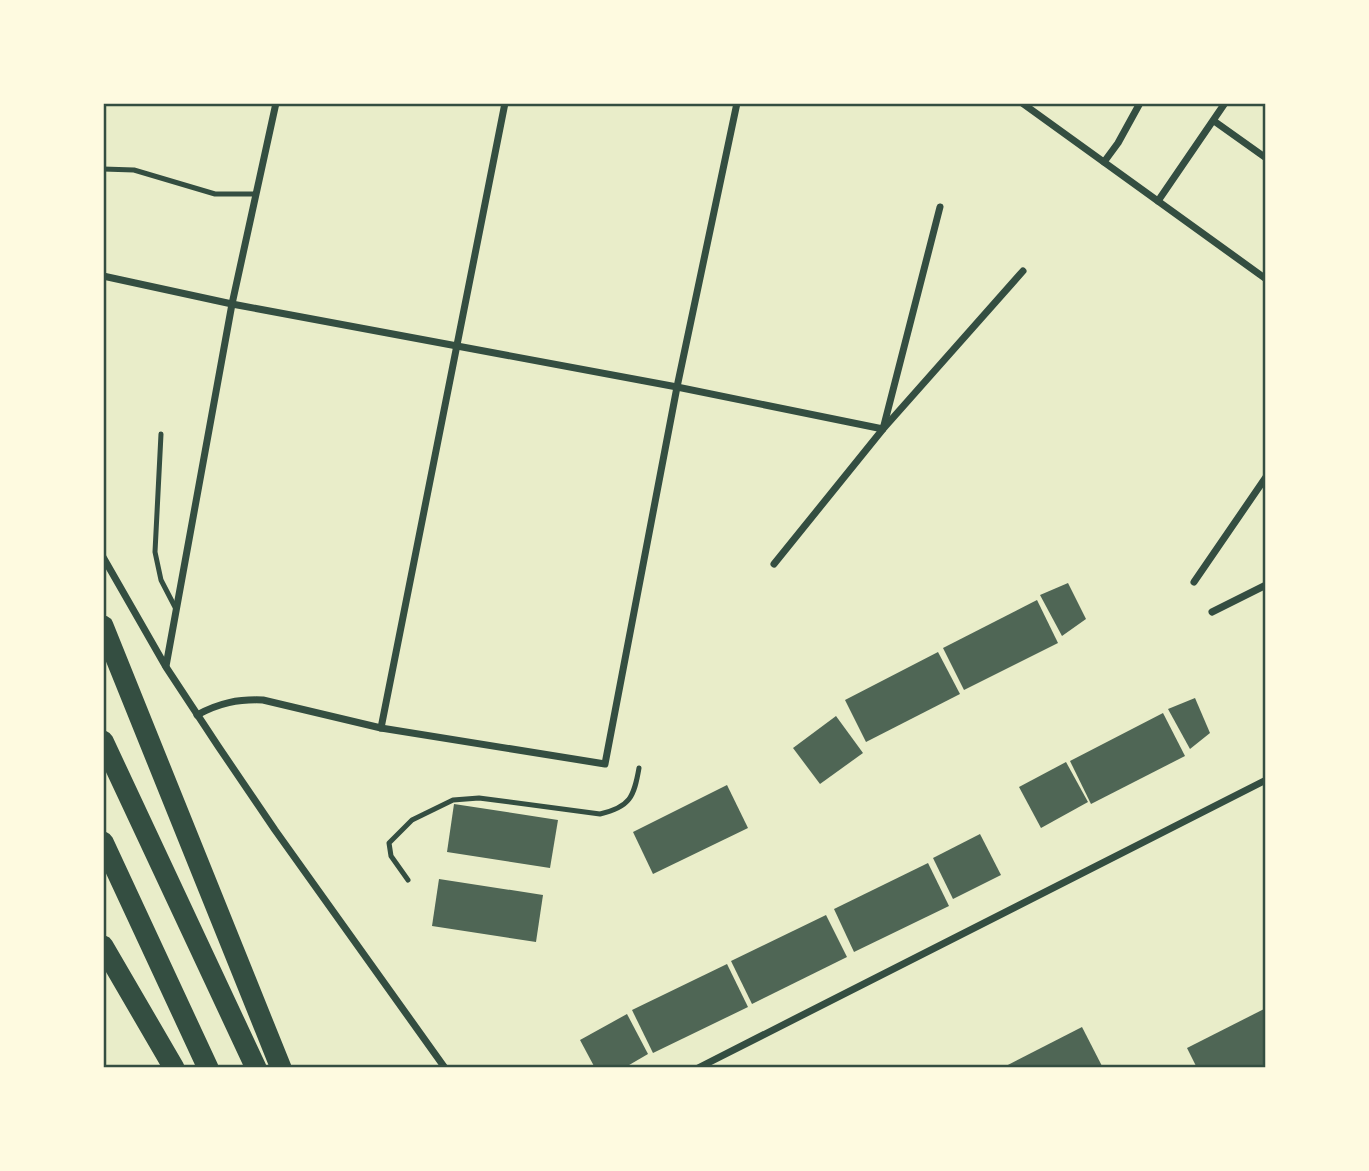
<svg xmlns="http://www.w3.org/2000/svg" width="1369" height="1171" font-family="'Open Sans',sans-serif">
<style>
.building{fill:#4f6655}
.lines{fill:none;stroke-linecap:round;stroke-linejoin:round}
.service{stroke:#344e41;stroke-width:5}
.minor{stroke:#344e41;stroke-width:7}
.motorway{stroke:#344e41;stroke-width:21}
.neatline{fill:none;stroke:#344e41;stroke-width:2.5}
</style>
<rect width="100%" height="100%" fill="#e9edc9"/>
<!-- building -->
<g class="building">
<path d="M 1068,583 L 1086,619 L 1062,636 L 1040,595 Z"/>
<path d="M 1037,600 L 1058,643 L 964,690 L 943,648 Z"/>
<path d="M 938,652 L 960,694 L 866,742 L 845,700 Z"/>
<path d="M 1195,698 L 1210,733 L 1190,749 L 1168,709 Z"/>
<path d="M 1163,713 L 1185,756 L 1091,804 L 1070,761 Z"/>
<path d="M 836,716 L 863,753 L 820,784 L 793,748 Z"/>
<path d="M 1066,762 L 1088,802 L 1041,828 L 1019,787 Z"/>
<path d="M 727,785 L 748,828 L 653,874 L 633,832 Z"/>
<path d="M 454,804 L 558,820 L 550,868 L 447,852 Z"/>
<path d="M 980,834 L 1001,875 L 953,899 L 933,858 Z"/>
<path d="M 928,863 L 949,906 L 854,952 L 834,909 Z"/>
<path d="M 439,879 L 543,895 L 536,942 L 432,926 Z"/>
<path d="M 826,915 L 847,957 L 752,1004 L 731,961 Z"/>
<path d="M 727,964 L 748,1007 L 653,1053 L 632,1010 Z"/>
<path d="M 1266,1008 L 1266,1066 L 1197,1068 L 1187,1048 Z"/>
<path d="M 627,1014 L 648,1054 L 624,1068 L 595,1068 L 580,1040 Z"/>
<path d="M 1082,1027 L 1103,1068 L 1002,1068 Z"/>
</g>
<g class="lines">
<!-- service -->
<g class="service">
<path d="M 103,169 L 134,170 L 215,194 L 256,194"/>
<path d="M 161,434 L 155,552 L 161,580 L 176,609"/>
<path d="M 408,880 L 391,856 L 389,843 L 412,820 L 453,800 L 479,798 L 600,814 C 630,807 634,797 639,768"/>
</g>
<!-- minor -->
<g class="minor">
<path d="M 1022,103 L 1266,279"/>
<path d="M 1214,121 L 1266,158"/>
<path d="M 1104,162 L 1118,143 L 1140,103"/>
<path d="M 1158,201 L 1225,103"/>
<path d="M 103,276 L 232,304 L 677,387 L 883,429 L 940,207"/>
<path d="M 103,557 L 166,667 L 218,746 L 275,830 L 445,1068"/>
<path d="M 774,564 L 883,429 L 1023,271"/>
<path d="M 1194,582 L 1266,477"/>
<path d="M 1212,612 L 1266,585"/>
<path d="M 166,666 L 232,304 L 276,103"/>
<path d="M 197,715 C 219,703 238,699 263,700 L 381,728 L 605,764 L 677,387 L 737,103"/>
<path d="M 381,728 L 505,103"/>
<path d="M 698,1068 L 1266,780"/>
</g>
<!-- motorway -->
<g class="motorway">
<path d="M 103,626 L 281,1068"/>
<path d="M 103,741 L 256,1068"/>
<path d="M 103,842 L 208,1068"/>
<path d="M 103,946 L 174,1068"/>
</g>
</g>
<!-- border -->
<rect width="1369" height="1171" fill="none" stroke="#fefae0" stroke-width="210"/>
<rect x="105" y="105" width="1159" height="961" class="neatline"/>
</svg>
